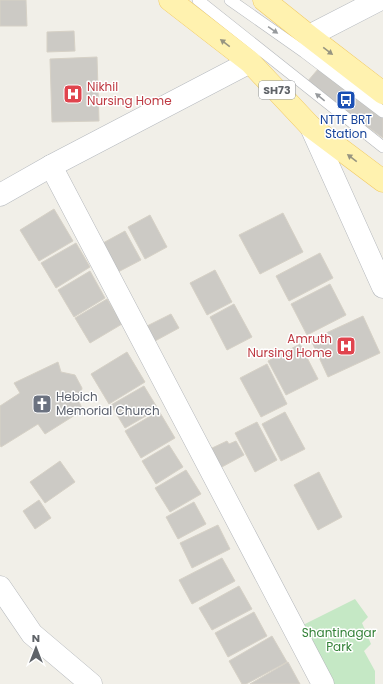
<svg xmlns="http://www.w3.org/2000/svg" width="383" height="684" font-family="Poppins,sans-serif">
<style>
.green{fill:#c5e8c5}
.building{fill:#cccac5;stroke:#d6d1c6}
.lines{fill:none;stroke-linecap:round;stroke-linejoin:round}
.lane-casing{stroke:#b5b8bc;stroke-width:12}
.street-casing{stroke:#b5b8bc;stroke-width:23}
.secondary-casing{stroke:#b6babf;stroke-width:23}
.primary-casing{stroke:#f2c960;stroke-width:23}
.lane{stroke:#fff;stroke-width:11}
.street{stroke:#fff;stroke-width:22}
.secondary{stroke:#fff;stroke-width:22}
.primary{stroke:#fff2af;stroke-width:22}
.oneway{fill:#979a9d}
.oneway2{fill:#979581}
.labels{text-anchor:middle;stroke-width:3;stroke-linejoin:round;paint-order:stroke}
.shield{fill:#fff;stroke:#8f9295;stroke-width:1}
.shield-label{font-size:11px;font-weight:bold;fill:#5f6368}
.health-label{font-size:12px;fill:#be3a42;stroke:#fff;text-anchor:start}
.transit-label{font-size:12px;fill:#164399;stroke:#fff}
.worship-label{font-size:12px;fill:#5b616d;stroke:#fff;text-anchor:start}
.park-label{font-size:12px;fill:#348238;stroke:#fff}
</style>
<rect width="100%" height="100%" fill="#f1efe8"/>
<!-- green -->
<path class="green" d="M 355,599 L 368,617 L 362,623 L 371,644 L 364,651 L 375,671 L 375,684 L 330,684 L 301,626 Z"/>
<!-- building -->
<g class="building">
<path d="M 0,0 L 26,0 L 27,26 L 0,26 Z"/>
<path d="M 74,31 L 75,51 L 47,52 L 47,32 Z"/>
<path d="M 97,57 L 99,121 L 52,122 L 50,59 Z"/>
<path d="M 319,68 L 383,118 L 383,138 L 307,82 Z"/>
<path d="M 54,209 L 73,241 L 39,261 L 20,230 Z"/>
<path d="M 283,213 L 303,252 L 260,274 L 239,235 Z"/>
<path d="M 150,215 L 167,247 L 145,259 L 128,227 Z"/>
<path d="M 125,231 L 141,260 L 118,272 L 103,243 Z"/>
<path d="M 76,243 L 90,267 L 56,288 L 41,263 Z"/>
<path d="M 320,253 L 333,278 L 289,301 L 276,276 Z"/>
<path d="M 215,270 L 232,302 L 207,315 L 190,283 Z"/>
<path d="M 90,271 L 105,298 L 74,317 L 58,290 Z"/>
<path d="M 330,284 L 346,315 L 307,335 L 291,304 Z"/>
<path d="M 107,299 L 122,324 L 90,343 L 75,318 Z"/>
<path d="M 234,304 L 252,337 L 227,350 L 210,317 Z"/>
<path d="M 171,314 L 179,328 L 155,341 L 147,326 Z"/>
<path d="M 363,316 L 380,353 L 328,377 L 311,340 Z"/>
<path d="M 300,344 L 318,379 L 286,395 L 268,361 Z"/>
<path d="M 127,352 L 145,382 L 109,404 L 91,374 Z"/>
<path d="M 58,362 L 61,372 L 75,375 L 82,388 L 79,402 L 83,410 L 45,434 L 38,424 L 1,447 L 0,445 L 0,406 L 20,393 L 14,383 Z"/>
<path d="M 267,364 L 287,404 L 261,417 L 240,378 Z"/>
<path d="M 144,386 L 158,409 L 125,428 L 111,405 Z"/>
<path d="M 159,411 L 175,438 L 141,458 L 125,431 Z"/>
<path d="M 285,412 L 305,449 L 281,461 L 262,424 Z"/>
<path d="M 257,422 L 277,460 L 255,472 L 235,433 Z"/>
<path d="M 227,441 L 229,444 L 236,441 L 244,455 L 220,468 L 210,449 Z"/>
<path d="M 169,445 L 183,467 L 156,484 L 142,461 Z"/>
<path d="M 60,461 L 75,482 L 45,503 L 30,482 Z"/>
<path d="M 186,470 L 201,494 L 170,512 L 155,488 Z"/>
<path d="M 319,472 L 342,517 L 318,530 L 294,485 Z"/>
<path d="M 39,500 L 51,518 L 35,529 L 23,511 Z"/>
<path d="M 194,502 L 206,524 L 178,539 L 166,517 Z"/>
<path d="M 218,525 L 230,549 L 192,568 L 180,543 Z"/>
<path d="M 222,558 L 235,581 L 192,604 L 179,580 Z"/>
<path d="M 239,586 L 252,609 L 212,630 L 199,608 Z"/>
<path d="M 254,612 L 267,636 L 228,657 L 215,633 Z"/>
<path d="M 272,636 L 287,662 L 246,684 L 242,684 L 229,661 Z"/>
<path d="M 288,662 L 300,684 L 250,684 Z"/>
</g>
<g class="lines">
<defs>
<g id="lane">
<path d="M 198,0 L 383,147"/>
<path d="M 230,0 L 304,52 L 383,112"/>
</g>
<g id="street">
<path d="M 311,127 L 383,287"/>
<path d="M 51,166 L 323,684"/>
<path d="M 0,587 L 32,634 L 91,684"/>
</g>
<g id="secondary">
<path d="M 309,36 L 379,0"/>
<path d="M 0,195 L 51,166 L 250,62"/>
</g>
<g id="primary">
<path d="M 170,0 L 250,62 L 311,127 L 383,181"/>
<path d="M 264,0 L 309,36 L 383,93"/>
</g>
</defs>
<!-- lane casing -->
<use href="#lane" class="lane-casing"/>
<!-- street casing -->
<use href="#street" class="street-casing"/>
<!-- secondary casing -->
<use href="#secondary" class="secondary-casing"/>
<!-- primary casing -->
<use href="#primary" class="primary-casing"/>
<!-- lane -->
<use href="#lane" class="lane"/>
<!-- street -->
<use href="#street" class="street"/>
<!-- secondary -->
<use href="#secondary" class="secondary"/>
<!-- primary -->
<use href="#primary" class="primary"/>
</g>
<!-- one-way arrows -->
<defs><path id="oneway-solid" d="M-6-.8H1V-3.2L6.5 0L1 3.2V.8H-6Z"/></defs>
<g class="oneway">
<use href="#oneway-solid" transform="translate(273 30) rotate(35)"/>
<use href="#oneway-solid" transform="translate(320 97) rotate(-141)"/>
</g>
<g class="oneway2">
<use href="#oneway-solid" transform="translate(225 43) rotate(-143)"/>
<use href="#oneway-solid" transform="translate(328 51) rotate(37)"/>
<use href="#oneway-solid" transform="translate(352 158) rotate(-143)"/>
</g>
<!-- icons -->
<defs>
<symbol id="hospital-square" viewBox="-11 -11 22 22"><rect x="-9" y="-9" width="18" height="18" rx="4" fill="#e0444e" stroke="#fff"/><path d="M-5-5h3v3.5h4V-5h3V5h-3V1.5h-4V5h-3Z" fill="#fff"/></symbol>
<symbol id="bus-square" viewBox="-11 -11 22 22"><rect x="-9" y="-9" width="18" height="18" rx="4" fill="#1a4fb4" stroke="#fff"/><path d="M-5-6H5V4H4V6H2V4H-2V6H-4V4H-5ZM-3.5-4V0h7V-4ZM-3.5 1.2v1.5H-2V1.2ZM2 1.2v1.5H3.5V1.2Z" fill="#fff"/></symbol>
<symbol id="church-square" viewBox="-11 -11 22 22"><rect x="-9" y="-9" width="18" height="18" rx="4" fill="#6b7280" stroke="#fff"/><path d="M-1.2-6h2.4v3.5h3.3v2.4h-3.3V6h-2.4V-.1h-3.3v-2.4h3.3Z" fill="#fff"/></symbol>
</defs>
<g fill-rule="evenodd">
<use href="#hospital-square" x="62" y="83" width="22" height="22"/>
<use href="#bus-square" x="335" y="89" width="22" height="22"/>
<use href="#hospital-square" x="335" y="335" width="22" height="22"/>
<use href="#church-square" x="31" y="393" width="22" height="22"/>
</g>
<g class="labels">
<!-- shield labels -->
<rect class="shield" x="259" y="81" width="36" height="18" rx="3"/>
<g class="shield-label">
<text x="277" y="94">SH73</text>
</g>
<!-- health labels -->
<g class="health-label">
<text x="87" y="91">Nikhil<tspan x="87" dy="14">Nursing Home</tspan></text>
<text x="332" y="343" text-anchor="end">Amruth<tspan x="332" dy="14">Nursing Home</tspan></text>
</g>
<!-- transit labels -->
<g class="transit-label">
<text x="346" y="124">NTTF BRT<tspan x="346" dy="14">Station</tspan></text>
</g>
<!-- worship labels -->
<g class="worship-label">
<text x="56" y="401">Hebich<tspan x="56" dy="14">Memorial Church</tspan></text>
</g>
<!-- park labels -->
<g class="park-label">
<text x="339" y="637">Shantinagar<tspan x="339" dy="14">Park</tspan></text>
</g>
</g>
<!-- north arrow -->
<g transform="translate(36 648)" stroke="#ffffff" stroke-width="3" paint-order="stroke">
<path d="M0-3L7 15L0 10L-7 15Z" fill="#5f6368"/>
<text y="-6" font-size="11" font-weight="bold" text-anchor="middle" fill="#5f6368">N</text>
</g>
</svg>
